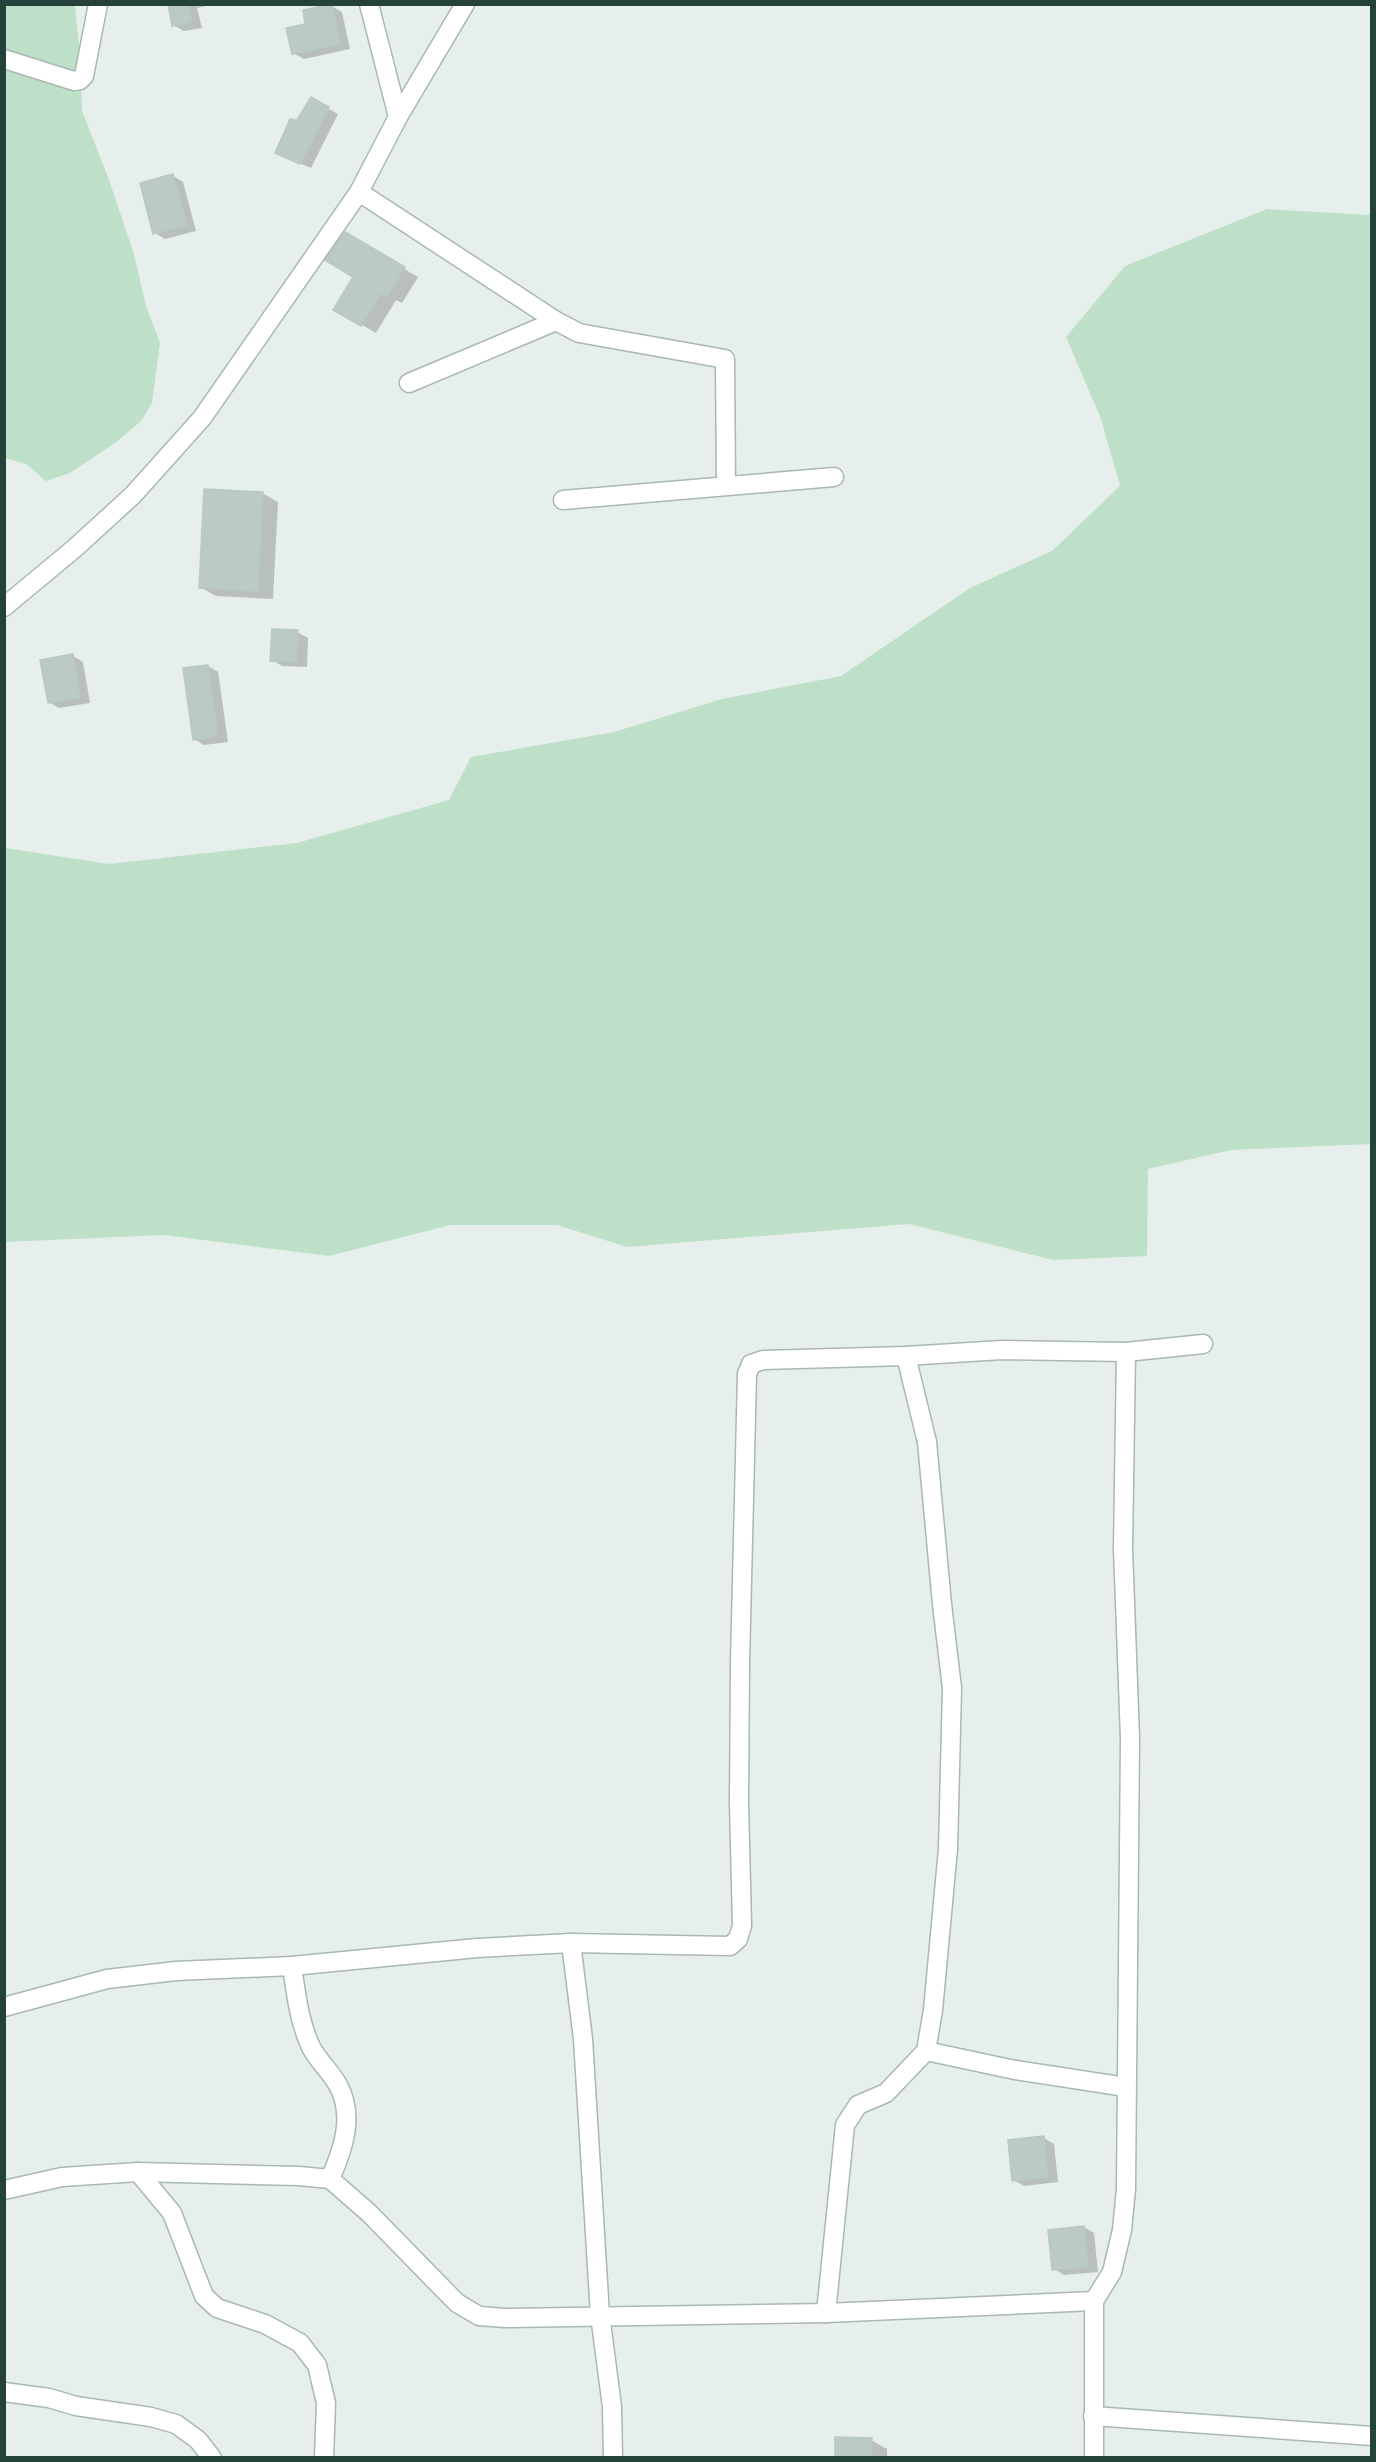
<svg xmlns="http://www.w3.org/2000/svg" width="1376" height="2462" font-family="'Space Grotesk',sans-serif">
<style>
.green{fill:#bfe0c8}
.shadow{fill:#0003}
.building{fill:#bbcac4;stroke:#b8c9c2;stroke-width:1.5}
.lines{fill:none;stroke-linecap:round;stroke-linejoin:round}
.minor-casing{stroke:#a8b8b2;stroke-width:21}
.tertiary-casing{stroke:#a8b8b2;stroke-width:21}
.minor{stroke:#fff;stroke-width:18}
.tertiary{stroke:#fff;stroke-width:18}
</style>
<rect width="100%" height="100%" fill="#e6efeb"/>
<!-- green -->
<g class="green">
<path d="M 4,5 L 75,5 L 80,54 L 82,111 L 108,177 L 134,254 L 146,306 L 160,343 L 152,403 L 141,421 L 115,443 L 70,473 L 46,481 L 26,464 L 5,458 Z"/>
<path d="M 1267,209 L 1371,215 L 1371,1144 L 1231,1150 L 1148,1169 L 1147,1256 L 1053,1260 L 909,1224 L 627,1247 L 557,1225 L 450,1225 L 329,1256 L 164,1235 L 5,1242 L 5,848 L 109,864 L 297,843 L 449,800 L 471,757 L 614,732 L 722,699 L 841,676 L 970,588 L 1052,551 L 1120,486 L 1101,419 L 1066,337 L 1125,266 Z"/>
</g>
<!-- shadow -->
<g class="shadow">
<path d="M 169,4 L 213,4 L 197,8 L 202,28 L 184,31 L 173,25 Z"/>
<path d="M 331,6 L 342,12 L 350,49 L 304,59 L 293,53 L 307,25 Z"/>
<path d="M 311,99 L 338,114 L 311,168 L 287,158 L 298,122 Z"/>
<path d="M 173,176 L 183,182 L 196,231 L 165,239 L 155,233 Z"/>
<path d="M 345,234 L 418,277 L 402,303 L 396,300 L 376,333 L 335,309 L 355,276 Z"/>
<path d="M 262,493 L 278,502 L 273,599 L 216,596 L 200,587 Z"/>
<path d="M 297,632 L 308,638 L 307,667 L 282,666 L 272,660 Z"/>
<path d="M 73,656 L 83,662 L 90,703 L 59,708 L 49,702 Z"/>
<path d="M 208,666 L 218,672 L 228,742 L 204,745 L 194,739 Z"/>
<path d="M 1044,2138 L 1054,2144 L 1058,2182 L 1024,2186 L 1014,2180 Z"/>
<path d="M 1084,2227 L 1094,2233 L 1098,2272 L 1064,2275 L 1054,2269 Z"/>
<path d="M 836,2438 L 871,2440 L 887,2449 L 887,2458 L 836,2458 Z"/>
</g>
<!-- building -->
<g class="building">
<path d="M 168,4 L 188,4 L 192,22 L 172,26 Z"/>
<path d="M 332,4 L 340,44 L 292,54 L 286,28 L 305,24 L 303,10 Z"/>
<path d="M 311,97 L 329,107 L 300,164 L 275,153 L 290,119 L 297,120 Z"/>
<path d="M 173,174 L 187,225 L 153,234 L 140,183 Z"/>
<path d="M 345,232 L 405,267 L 387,297 L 381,293 L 361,326 L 333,310 L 353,277 L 325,260 Z"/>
<path d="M 204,489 L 263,492 L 258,591 L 199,588 Z"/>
<path d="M 272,629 L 298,630 L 297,662 L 270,661 Z"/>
<path d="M 73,654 L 80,698 L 48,703 L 40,660 Z"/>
<path d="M 208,665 L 218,736 L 193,740 L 183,668 Z"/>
<path d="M 1044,2136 L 1048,2177 L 1012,2181 L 1008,2140 Z"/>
<path d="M 1084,2226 L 1088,2267 L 1052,2270 L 1048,2230 Z"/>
<path d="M 835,2437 L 872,2438 L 871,2457 L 835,2457 Z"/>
</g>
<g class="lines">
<defs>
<g id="minor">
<path d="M 369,4 L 398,117"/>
<path d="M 4,59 L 74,81 L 80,80 L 84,76 L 98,4"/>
<path d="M 359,192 L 556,321 L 579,333 L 725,359 L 726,486"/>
<path d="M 409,383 L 556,321"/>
<path d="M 563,500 L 834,477"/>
<path d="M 571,1943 L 583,2039 L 600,2315 L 612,2407 L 613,2458"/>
<path d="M 292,1966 C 296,1993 299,2022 311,2047 C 318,2061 331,2072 338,2085 C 355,2116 343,2150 330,2179"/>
<path d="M 4,2007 L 107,1979 L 176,1971 L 292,1966 L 477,1948 L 571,1943 L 730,1946 L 738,1939 L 742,1926 L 739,1803 L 740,1663 L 747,1374 L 751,1364 L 763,1360 L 906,1356 L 1002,1350 L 1126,1352 L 1203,1344"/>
<path d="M 926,2051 L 1015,2070 L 1126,2087"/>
<path d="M 138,2172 L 172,2213 L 204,2296 L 217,2308 L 265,2324 L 300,2343 L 317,2365 L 326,2403 L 324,2458"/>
<path d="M 4,2190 L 62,2177 L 138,2172 L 299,2176 L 330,2179 L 369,2213 L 457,2303 L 479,2316 L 505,2318 L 826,2313 L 1094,2301"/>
<path d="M 826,2313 L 845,2125 L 858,2105 L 886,2093 L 926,2051 L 933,2010 L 948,1849 L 952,1688 L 942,1604 L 927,1442 L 906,1356"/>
<path d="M 4,2392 L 49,2398 L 76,2406 L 151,2417 L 176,2424 L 198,2440 L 212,2458"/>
<path d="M 1093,2416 L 1372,2436"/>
<path d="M 1094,2458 L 1094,2301 L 1112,2272 L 1122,2230 L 1126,2189 L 1130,1738 L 1123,1549 L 1126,1352"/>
</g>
<path id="tertiary" d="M 4,607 L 75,548 L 133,495 L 202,418 L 359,192 L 398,117 L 465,4"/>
</defs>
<!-- minor casing -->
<use href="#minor" class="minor-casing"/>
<!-- tertiary casing -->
<use href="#tertiary" class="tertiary-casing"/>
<!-- minor -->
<use href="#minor" class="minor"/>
<!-- tertiary -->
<use href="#tertiary" class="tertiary"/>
</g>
<!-- border -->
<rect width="1376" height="2462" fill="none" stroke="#24423a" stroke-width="12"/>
</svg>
